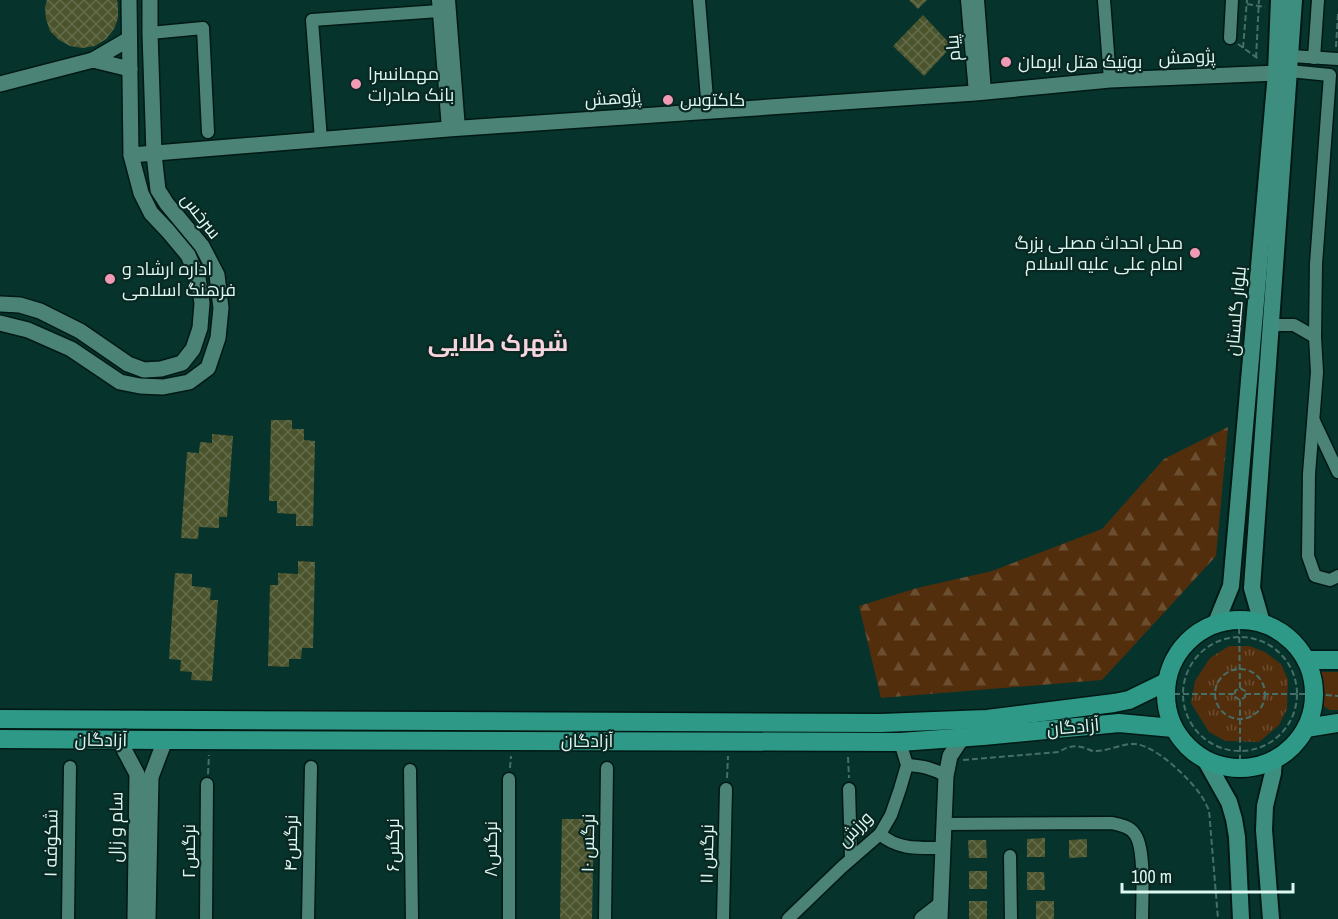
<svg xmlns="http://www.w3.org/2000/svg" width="1338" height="919" font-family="'Archivo Narrow',Cairo,sans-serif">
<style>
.grass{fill:url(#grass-tufts)}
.forest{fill:url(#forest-firs)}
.park{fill:#532e0c}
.building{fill:url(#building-cross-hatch)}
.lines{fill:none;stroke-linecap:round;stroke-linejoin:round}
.minor-casing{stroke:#001914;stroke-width:15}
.tertiary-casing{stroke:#001914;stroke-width:18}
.secondary-casing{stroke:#001914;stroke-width:20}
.primary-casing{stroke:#001914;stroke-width:21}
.path{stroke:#476f68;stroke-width:2;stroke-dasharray:6 3;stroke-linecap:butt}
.minor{stroke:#4c8377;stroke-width:12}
.tertiary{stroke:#4c8377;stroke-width:15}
.secondary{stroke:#3e8e7f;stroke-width:16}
.primary{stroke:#2f9987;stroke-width:18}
.poi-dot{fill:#f09ab6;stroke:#0a2722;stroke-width:2}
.labels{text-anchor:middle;stroke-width:4.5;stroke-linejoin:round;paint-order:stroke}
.street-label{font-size:18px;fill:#dcf8f1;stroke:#0a2722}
.poi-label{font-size:18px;fill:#dcf8f1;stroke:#0a2722;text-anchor:start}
.district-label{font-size:24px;font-weight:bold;fill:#f7d5de;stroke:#0a2722}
</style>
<defs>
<pattern id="grass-tufts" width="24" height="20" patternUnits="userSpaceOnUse" patternTransform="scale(1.5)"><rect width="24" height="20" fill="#532e0c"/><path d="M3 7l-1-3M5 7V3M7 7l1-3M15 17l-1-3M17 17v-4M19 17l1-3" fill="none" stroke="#6b4d30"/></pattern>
<pattern id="forest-firs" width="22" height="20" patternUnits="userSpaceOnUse" patternTransform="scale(1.5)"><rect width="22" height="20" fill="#532e0c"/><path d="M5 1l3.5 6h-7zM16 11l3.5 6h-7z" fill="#6b4d30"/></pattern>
<pattern id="building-cross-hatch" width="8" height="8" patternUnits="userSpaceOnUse" patternTransform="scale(1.5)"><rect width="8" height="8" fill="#4b542c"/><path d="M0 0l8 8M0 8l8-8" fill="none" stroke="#646d4b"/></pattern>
</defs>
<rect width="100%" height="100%" fill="#06332c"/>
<!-- grass -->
<path class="grass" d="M 1229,646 L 1249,646 L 1265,652 L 1281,664 L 1288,680 L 1287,709 L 1279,725 L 1259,742 L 1225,741 L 1209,732 L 1191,703 L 1195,681 L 1210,658 Z"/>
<!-- forest -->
<path class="forest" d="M 1228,427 L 1216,556 L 1102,680 L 881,698 L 859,606 L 917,588 L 992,571 L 1102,529 L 1164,459 Z"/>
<!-- park -->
<path class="park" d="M 1320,672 L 1338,672 L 1338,710 L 1330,710 L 1320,704 Z"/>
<!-- building -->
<g class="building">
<path d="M 47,0 L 117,0 L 118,6 L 118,18 L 114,29 L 106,39 L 95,46 L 82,48 L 70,46 L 59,40 L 50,31 L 46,19 L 45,7 Z"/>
<path d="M 909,0 L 927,0 L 918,9 Z"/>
<path d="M 923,15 L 952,46 L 924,76 L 893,46 Z"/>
<path d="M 271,420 L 292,420 L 292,429 L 304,429 L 304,440 L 315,441 L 313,526 L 296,526 L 296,514 L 277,513 L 277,501 L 269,501 Z"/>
<path d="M 212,434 L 233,436 L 227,517 L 219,517 L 219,528 L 199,527 L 198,539 L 181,538 L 187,452 L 199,453 L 200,442 L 212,443 Z"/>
<path d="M 298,561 L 315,562 L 313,648 L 302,648 L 301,659 L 289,659 L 289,667 L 268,666 L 270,585 L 278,585 L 278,573 L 298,574 Z"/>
<path d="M 175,573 L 192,574 L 192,586 L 211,588 L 210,600 L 218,600 L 212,681 L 191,680 L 192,672 L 180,671 L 181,660 L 169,659 Z"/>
<path d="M 562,819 L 594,819 L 592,919 L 560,919 Z"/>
<path d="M 1045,838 L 1045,857 L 1027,857 L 1027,839 Z"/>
<path d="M 1087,839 L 1087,857 L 1069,858 L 1069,840 Z"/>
<path d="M 968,840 L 986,840 L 987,858 L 969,858 Z"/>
<rect x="969" y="871" width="18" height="18"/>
<path d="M 1027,872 L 1044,872 L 1045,890 L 1027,890 Z"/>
<rect x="969" y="901" width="18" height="18"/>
<rect x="1036" y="901" width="18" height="18"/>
</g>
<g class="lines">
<defs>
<g id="minor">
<path d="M 438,0 L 448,129"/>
<path d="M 449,0 L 459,129"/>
<path d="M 699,0 L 708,111"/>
<path d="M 967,0 L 975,93"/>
<path d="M 978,0 L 985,92"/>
<path d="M 1104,0 L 1110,80"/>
<path d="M 150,33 L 203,28 L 208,132"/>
<path d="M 1230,38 L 1232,0"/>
<path d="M 1291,56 L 1338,59"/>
<path d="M 1314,58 L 1318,0"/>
<path d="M 1289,71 L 1330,75 L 1316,264 L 1315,337"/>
<path d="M 321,140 L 312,20 L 439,11"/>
<path d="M 1271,325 L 1294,325 L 1315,337 L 1317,372 L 1309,474 L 1308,556 L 1315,576 L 1330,580 L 1338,576"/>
<path d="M 1314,421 L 1338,472"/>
<path d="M 907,765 C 922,766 933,768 946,776"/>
<path d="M 410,770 L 412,919"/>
<path d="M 849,789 L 851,859"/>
<path d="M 944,824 L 1112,823 C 1120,825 1129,826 1134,833 C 1146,846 1142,900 1142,919"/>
<path d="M 880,834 C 898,850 919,848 943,848"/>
<path d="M 1010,856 L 1011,919"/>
<path d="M 68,919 L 70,767"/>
<path d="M 206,919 L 207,784"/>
<path d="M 308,919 L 311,767"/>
<path d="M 509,919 L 509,779"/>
<path d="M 605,919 L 607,768"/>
<path d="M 723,919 L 726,789"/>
<path d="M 788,919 L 842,867 L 880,834 L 891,815 L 900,789 L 907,765 L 900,742"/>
</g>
<g id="tertiary">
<path d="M 93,60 L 130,69"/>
<path d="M 0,84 L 93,60 L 129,39"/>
<path d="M 131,155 L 448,129 L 975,93 L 1110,80 L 1276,73"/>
<path d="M 0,304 L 20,305 L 40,311 L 80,331 L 128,364 L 144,370 L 161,369 L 182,363 L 193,349 L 200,328 L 202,303 L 198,278 L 188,255 L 168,231 L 151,213 L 141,193 L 131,155 L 129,0"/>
<path d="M 0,323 L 28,330 L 71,349 L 120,382 L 140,386 L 163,387 L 189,382 L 208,368 L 218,338 L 221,308 L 217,275 L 202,246 L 167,204 L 158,190 L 154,154 L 150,33 L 150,0"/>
<path d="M 119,740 L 137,774 L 135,919"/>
<path d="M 148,919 L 151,777 L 165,740"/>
<path d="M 922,919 L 940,905"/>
<path d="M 940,919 L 946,776 L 950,756 L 962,738"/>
</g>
<g id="secondary">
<path d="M 1216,623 L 1231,586 L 1276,73 L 1279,0"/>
<path d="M 1262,623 L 1252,588 L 1294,0"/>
<path d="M 1206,761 L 1229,802 L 1234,819 L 1237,837 L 1241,919"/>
<path d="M 1271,919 L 1264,830 L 1265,806 L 1273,773 L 1274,760"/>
</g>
<g id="primary">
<circle cx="1240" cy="694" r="74"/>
<path d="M 1306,660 L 1338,660"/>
<path d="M 0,719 L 881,723 L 987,719 L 1114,703 L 1129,700 L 1166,682"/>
<path d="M 1306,728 L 1338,723"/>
<path d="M 0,739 L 165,740 L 900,742 L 983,736 L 1119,723 L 1173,728"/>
</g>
</defs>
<!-- minor casing -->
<use href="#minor" class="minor-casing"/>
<!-- tertiary casing -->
<use href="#tertiary" class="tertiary-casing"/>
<!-- secondary casing -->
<use href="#secondary" class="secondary-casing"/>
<!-- primary casing -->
<use href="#primary" class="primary-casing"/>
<!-- path -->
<g class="path">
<path d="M 1247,4 L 1265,7"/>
<path d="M 1238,44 L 1260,60"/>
<path d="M 1336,47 L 1338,14"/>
<path d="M 1243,48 L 1247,0"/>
<path d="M 1256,58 L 1259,0"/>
<path d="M 1239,619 L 1240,688"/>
<circle cx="1240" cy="694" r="57"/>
<circle cx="1240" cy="694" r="25"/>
<path d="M 1174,694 L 1234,694"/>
<path d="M 1245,694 L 1314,694 L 1338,696"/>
<path d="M 1240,700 L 1235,697 L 1235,691 L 1240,688 L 1245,691 L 1245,697 L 1240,700 L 1240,769"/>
<path d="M 848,757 L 849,778"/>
<path d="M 963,760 L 1059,752 C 1068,746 1075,745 1085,748 C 1088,749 1091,751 1094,751 C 1107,752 1122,743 1135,744 C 1156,746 1188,777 1200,794 C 1204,799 1206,805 1209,810 L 1218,919"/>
<path d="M 510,768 L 511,756"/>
<path d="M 208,774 L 209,755"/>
<path d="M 727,778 L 728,756"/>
</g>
<!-- minor -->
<use href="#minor" class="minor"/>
<!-- tertiary -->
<use href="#tertiary" class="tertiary"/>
<!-- secondary -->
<use href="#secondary" class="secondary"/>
<!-- primary -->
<use href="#primary" class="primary"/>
</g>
<!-- markers -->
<g class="poi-dot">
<circle cx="1006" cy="62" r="6"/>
<circle cx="356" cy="84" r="6"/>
<circle cx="668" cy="100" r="6"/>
<circle cx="1195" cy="253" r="6"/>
<circle cx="110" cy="279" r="6"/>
</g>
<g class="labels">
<!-- street labels -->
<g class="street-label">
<text transform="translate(953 48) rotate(-95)" y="6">پیام</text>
<text transform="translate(1187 57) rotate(-2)" y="6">پژوهش</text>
<text transform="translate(613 98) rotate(-4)" y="6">پژوهش</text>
<text transform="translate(201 216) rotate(52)" y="6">سرخس</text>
<text transform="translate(1236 311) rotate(-85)" y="6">بلوار گلستان</text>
<text transform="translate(1073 727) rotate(-5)" y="6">آزادگان</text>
<text transform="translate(101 740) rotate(1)" y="6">آزادگان</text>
<text x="587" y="747">آزادگان</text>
<text transform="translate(116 827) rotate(-89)" y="6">سام و زال</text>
<text transform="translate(855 829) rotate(-46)" y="6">ورزش</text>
<text transform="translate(51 843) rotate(-89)" y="6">شکوفه ۱</text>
<text transform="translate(291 843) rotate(-89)" y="6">نرگس۴</text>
<text transform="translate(588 843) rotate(-89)" y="6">نرگس ۱۰</text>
<text transform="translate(393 845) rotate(-90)" y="6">نرگس۶</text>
<text transform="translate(491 849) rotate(-90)" y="6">نرگس۸</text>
<text transform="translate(189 851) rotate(-90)" y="6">نرگس۲</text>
<text transform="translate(707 854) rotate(-89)" y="6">نرگس ۱۱</text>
</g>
<!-- poi labels -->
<g class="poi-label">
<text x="1018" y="68">بوتیک هتل ایرمان</text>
<text x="368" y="80">مهمانسرا<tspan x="368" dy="21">بانک صادرات</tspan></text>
<text x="680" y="106">کاکتوس</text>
<text x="1183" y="249" text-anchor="end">محل احداث مصلی بزرگ<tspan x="1183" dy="21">امام علی علیه السلام</tspan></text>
<text x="122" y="275">اداره ارشاد و<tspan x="122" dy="21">فرهنگ اسلامی</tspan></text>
</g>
<!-- district labels -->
<g class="district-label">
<text x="498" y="351">شهرک طلایی</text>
</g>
</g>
<!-- scale -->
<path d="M1122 883v9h171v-9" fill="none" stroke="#dcf8f1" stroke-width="3"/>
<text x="1131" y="883" font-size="18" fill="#dcf8f1" stroke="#0a2722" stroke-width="4.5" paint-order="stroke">100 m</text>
</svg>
